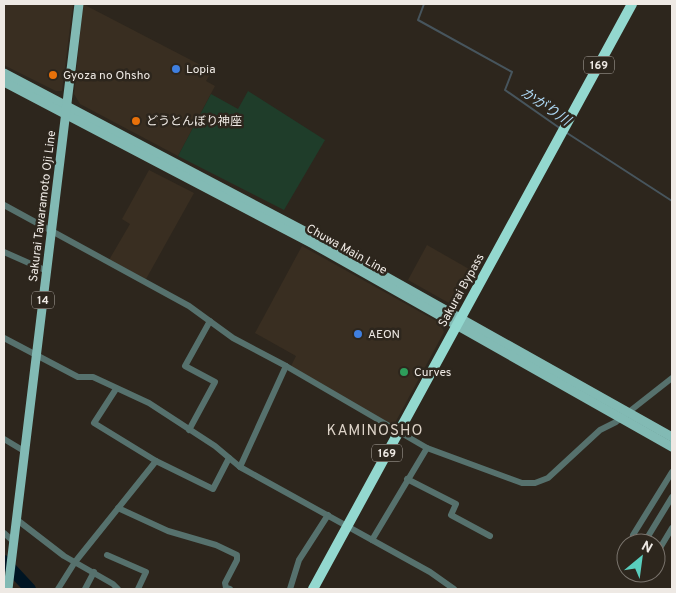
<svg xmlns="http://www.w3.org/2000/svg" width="676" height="593" font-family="Overpass,'Noto Sans JP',sans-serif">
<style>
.built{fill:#392e21}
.green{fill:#1f3d2a}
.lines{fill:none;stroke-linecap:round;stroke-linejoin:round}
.stream{stroke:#47555d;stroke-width:2}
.river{stroke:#001523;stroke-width:12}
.minor{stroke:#56716d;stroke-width:6}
.major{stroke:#82bab4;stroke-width:9}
.highway{stroke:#93d8cf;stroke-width:10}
.shop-dot{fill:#3f7fe0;stroke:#2d261d;stroke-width:2}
.food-dot{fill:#e8710a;stroke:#2d261d;stroke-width:2}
.leisure-dot{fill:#2e9e5b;stroke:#2d261d;stroke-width:2}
.labels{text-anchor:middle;stroke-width:5;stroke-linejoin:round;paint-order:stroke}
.shield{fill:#2d261d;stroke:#b4aea8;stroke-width:1}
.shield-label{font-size:11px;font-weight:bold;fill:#eee9e4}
.poi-label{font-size:12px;fill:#eee9e4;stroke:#2d261d;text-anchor:start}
.street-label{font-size:12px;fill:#eee9e4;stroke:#2d261d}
.water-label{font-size:14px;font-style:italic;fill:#aed9f6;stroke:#2d261d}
.quarter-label{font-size:15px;letter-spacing:1px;fill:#ddd3c8;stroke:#2d261d}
</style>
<rect width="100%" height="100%" fill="#2d261d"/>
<!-- built -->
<g class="built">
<path d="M 4,4 L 73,4 L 62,91 L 56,91 L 4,65 Z"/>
<path d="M 83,4 L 212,71 L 206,81 L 215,86 L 178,156 L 80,104 L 74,94 Z"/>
<path d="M 149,170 L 194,193 L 146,279 L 109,260 L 130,224 L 122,219 Z"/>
<path d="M 427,245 L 476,273 L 461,300 L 449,303 L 408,280 Z"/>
<path d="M 302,246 L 440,323 L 444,332 L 395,423 L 391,424 L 291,366 L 296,356 L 255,333 Z"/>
</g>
<!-- green -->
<path class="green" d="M 248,91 L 325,140 L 284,210 L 178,156 L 211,94 L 238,109 Z"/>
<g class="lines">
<!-- stream -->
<g class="stream">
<path d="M 424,4 L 418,20 L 512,72 L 505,90 L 561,129"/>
<path d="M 567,133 L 672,201"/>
</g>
<!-- river -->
<path class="river" d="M 4,561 L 30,589"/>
<!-- minor -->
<g class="minor">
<path d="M 4,205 L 189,306 L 233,338 L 286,366 L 427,448 L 522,483 L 535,483 L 548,478 L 600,430 L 616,422 L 672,378"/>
<path d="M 4,252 L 47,271"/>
<path d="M 4,338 L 78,377 L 93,377 L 149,403 L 215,446 L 240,467 L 430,572 L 454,589"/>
<path d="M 116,389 L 94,423 L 156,461 L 213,489 L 229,458"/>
<path d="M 189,430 L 215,382 L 185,366 L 210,321"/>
<path d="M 4,439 L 24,451"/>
<path d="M 240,467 L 286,366"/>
<path d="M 407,479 L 456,504 L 451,515 L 490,536"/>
<path d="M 118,508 L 168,531 L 216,545 L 237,555 L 237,560 L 225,583 L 226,588 L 230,589"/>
<path d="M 16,519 L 64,556 L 113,584 L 118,589"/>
<path d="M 4,533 L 14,542"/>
<path d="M 633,535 L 672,472"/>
<path d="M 372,540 L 427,448"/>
<path d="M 644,543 L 672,497"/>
<path d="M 660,548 L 672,528"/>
<path d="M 107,555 L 146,572 L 138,589"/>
<path d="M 58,589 L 75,562 L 156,461"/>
<path d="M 85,589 L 94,572"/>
<path d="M 290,589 L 299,560 L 328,515"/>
</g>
<!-- major -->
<g class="major">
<path d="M 4,73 L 310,234 L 672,437"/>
<path d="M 4,82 L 313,244 L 672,447"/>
<path d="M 8,589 L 79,4"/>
</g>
<!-- highway -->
<path class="highway" d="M 313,589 L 632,4"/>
</g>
<!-- markers -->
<g class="shop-dot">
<circle cx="176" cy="69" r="5"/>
<circle cx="358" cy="334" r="5"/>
</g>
<g class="food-dot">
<circle cx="53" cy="75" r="5"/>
<circle cx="136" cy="121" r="5"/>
</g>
<circle class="leisure-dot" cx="404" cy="372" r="5"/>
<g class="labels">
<!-- shield labels -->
<g class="shield">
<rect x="584" y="56.5" width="30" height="17" rx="4"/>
<rect x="32" y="291.5" width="22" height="17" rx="4"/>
<rect x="372" y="444.5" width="30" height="17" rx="4"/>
</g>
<g class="shield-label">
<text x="599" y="69">169</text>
<text x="43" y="304">14</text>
<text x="387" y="457">169</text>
</g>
<!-- poi labels -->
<g class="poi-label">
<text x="186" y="73">Lopia</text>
<text x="63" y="79">Gyoza no Ohsho</text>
<text x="146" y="125">どうとんぼり神座</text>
<text x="368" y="338">AEON</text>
<text x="414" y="376">Curves</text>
</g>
<!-- street labels -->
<g class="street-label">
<text transform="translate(42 206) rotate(-83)" y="4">Sakurai Tawaramoto Oji Line</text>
<text transform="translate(347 249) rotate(29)" y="4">Chuwa Main Line</text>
<text transform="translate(461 290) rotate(-61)" y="4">Sakurai Bypass</text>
</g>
<!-- water labels -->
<g class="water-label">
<text transform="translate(546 106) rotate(34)" y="5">かがり川</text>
</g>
<!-- quarter labels -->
<g class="quarter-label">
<text x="375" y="435">KAMINOSHO</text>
</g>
</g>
<!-- border -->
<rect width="676" height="593" fill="none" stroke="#eee9e4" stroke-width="10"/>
<!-- north arrow -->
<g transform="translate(641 558) rotate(29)"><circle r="24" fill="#2d261d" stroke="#7a746d"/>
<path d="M0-4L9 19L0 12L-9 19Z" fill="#59cebe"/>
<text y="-8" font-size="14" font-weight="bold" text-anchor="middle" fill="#eee9e4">N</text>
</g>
</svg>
